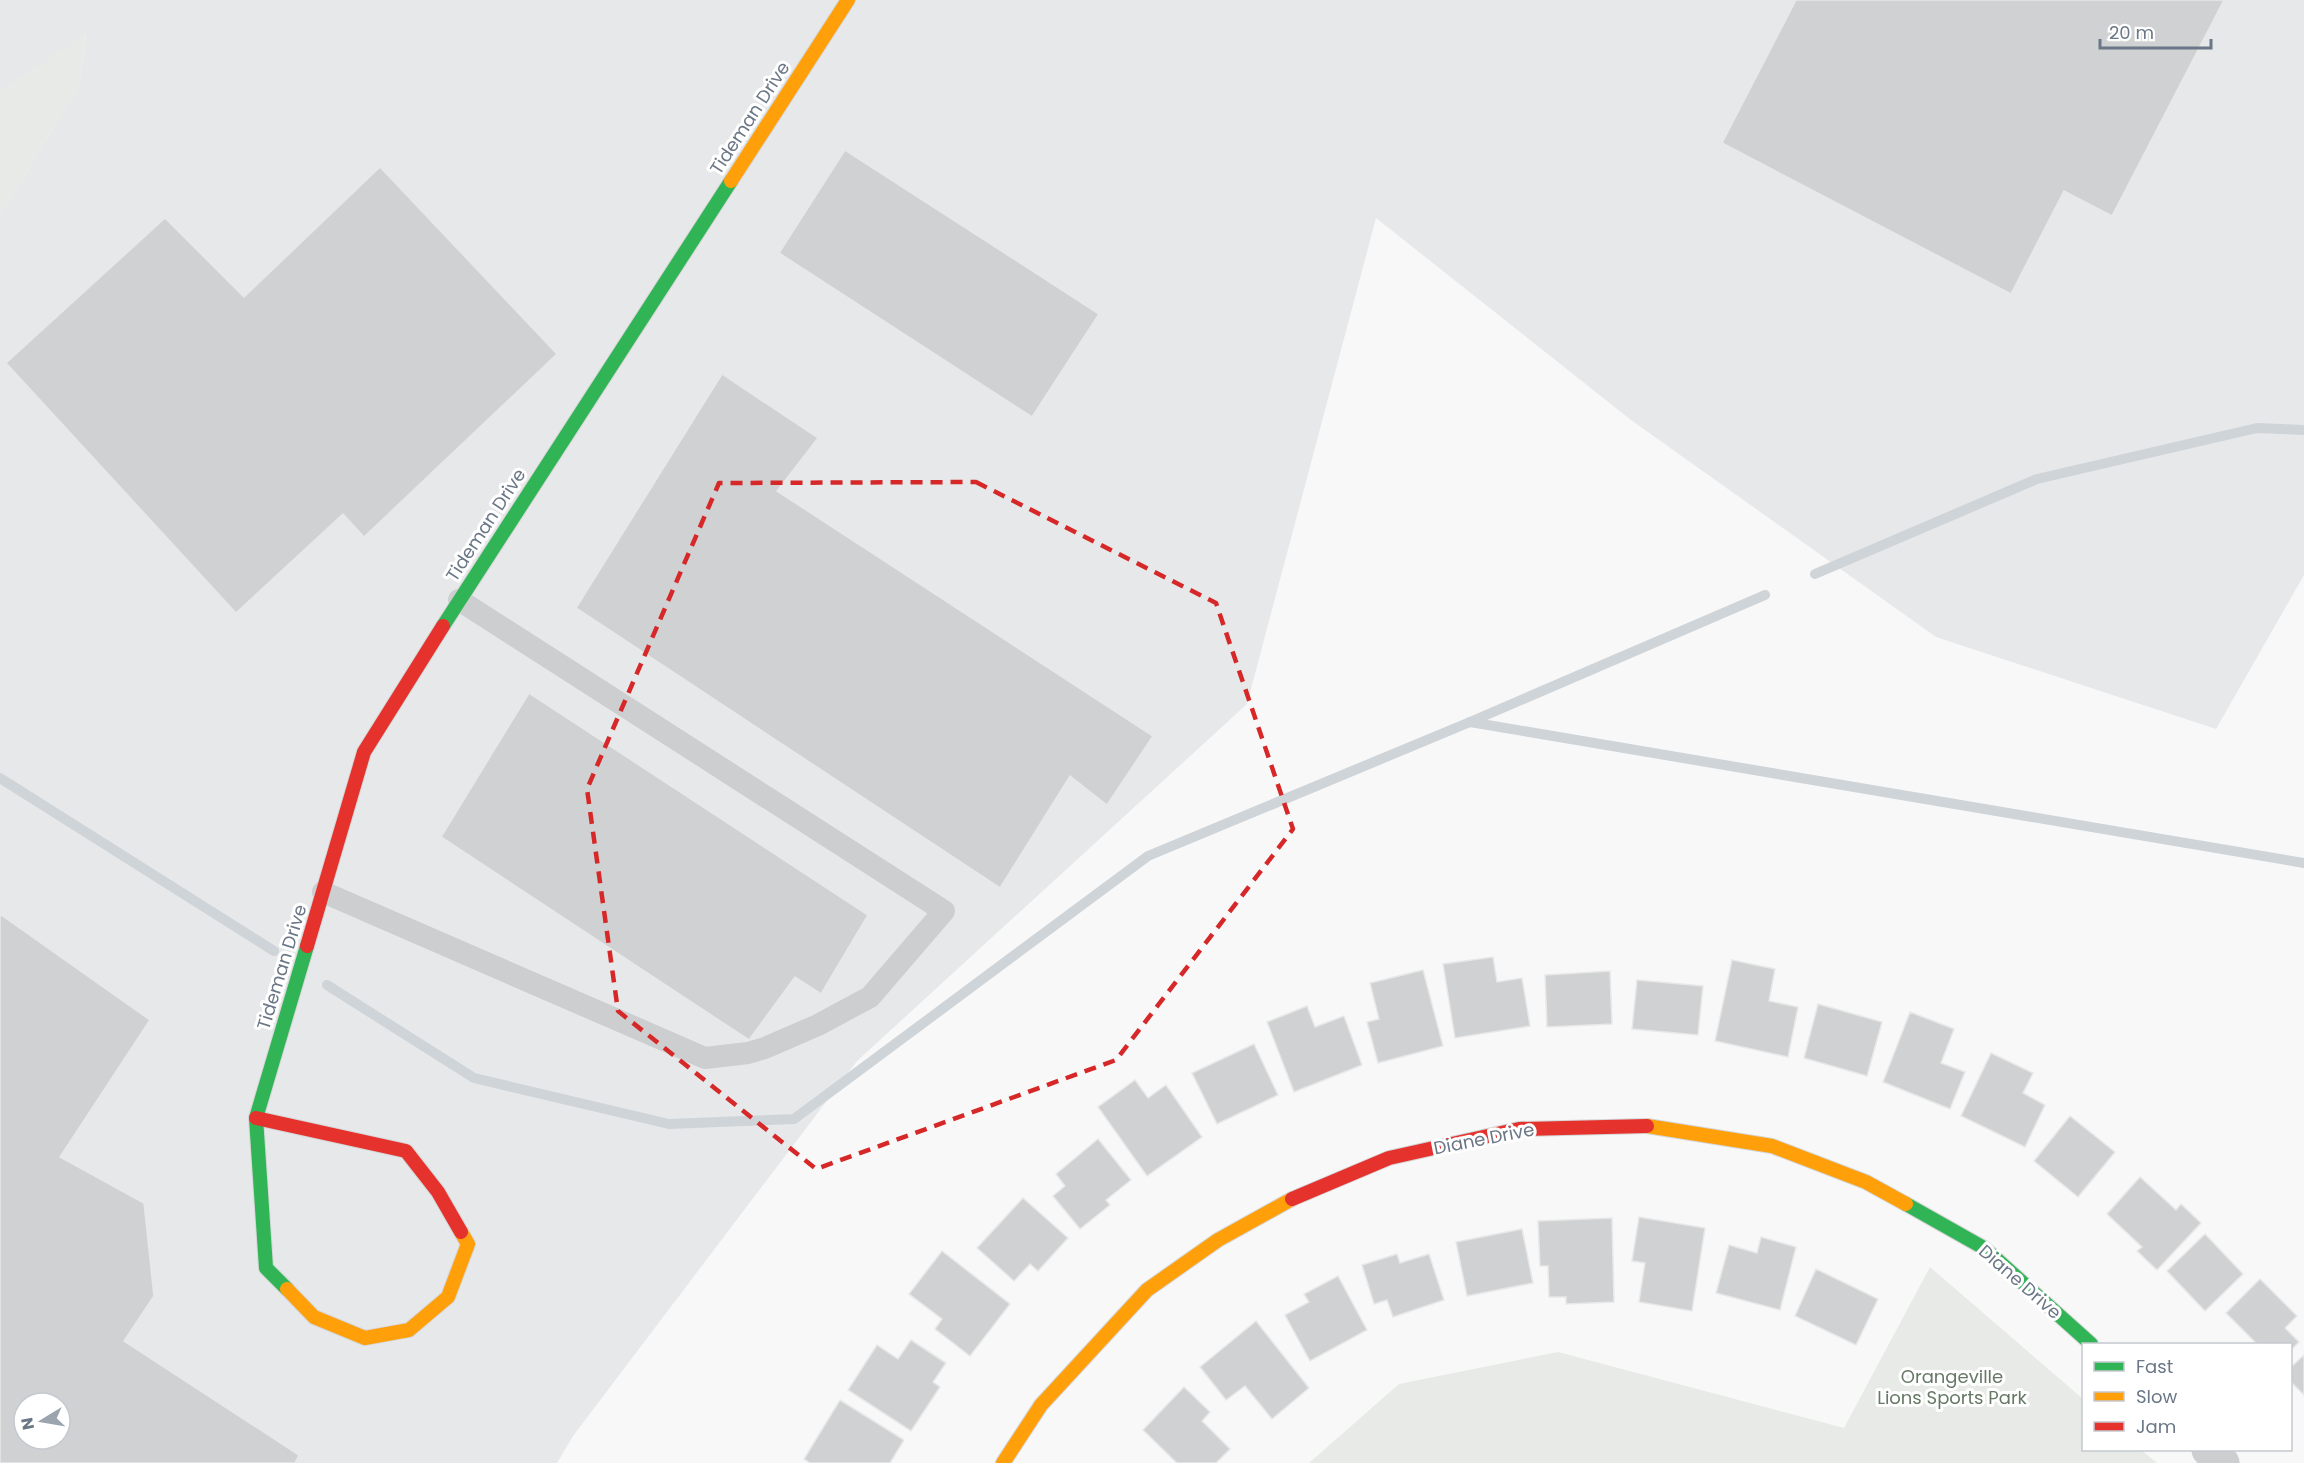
<svg xmlns="http://www.w3.org/2000/svg" width="2304" height="1463" font-family="Poppins,sans-serif">
<style>
.built{fill:#e7e8e9;fill-rule:evenodd}
.green{fill:#e7eae6}
.lines{fill:none;stroke-linecap:round;stroke-linejoin:round}
.stream{stroke:#cfd4d8;stroke-width:10}
.building{fill:#d0d1d2;stroke:#e8e8e8;stroke-width:1.5;fill-rule:evenodd}
.fast-casing{stroke:#d5d6d7;stroke-width:16}
.slow-casing{stroke:#d5d6d7;stroke-width:16}
.jam-casing{stroke:#d5d6d7;stroke-width:16}
.lane{stroke:#cdcecf;stroke-width:22}
.street{stroke:#cdcecf;stroke-width:33}
.fast{stroke:#30b455;stroke-width:14}
.slow{stroke:#ff9f0a;stroke-width:14}
.jam{stroke:#e5322d;stroke-width:14}
.marked{fill:none;stroke:#d62828;stroke-width:4.5;stroke-dasharray:12 8;stroke-linejoin:round}
.labels{text-anchor:middle;stroke-width:6;stroke-linejoin:round;paint-order:stroke}
.street-label{font-size:18px;fill:#6b7786;stroke:#fff}
.park-label{font-size:18px;fill:#667965;stroke:#fff}
</style>
<rect width="100%" height="100%" fill="#f8f8f8"/>
<!-- built -->
<path class="built" d="M 0,0 L 2304,0 L 2304,575 L 2216,729 L 1936,637 L 1631,420 L 1376,218 L 1247,704 L 857,1061 L 573,1436 L 557,1463 L 0,1463 L 0,215 L 80,84 L 86,34 L 0,92 ZM 24,1403 L 60,1403 L 60,1439 L 24,1439 Z"/>
<!-- green -->
<g class="green">
<path d="M 86,33 L 80,84 L 0,215 L 0,92 Z"/>
<path d="M 1930,1267 L 2083,1399 L 2084,1450 L 2141,1450 L 2157,1463 L 1309,1463 L 1399,1384 L 1558,1352 L 1844,1428 Z"/>
</g>
<g class="lines">
<!-- stream -->
<g class="stream">
<path d="M 1815,574 L 2037,479 L 2257,428 L 2304,430"/>
<path d="M 1470,722 L 2304,863"/>
<path d="M 0,778 L 274,951"/>
<path d="M 327,985 L 474,1078 L 669,1124 L 794,1119 L 1148,856 L 1470,722 L 1765,595"/>
</g>
</g>
<!-- building -->
<g class="building">
<path d="M 1796,0 L 2224,0 L 2112,216 L 2064,191 L 2011,294 L 1722,143 Z"/>
<path d="M 845,150 L 1099,314 L 1032,417 L 779,253 Z"/>
<path d="M 380,167 L 557,354 L 364,537 L 343,514 L 236,613 L 6,363 L 165,218 L 244,297 Z"/>
<path d="M 722,374 L 818,438 L 777,491 L 1153,736 L 1107,805 L 1070,776 L 1000,888 L 576,608 Z"/>
<path d="M 529,693 L 868,915 L 821,994 L 795,977 L 749,1040 L 441,837 Z"/>
<path d="M 0,914 L 150,1020 L 60,1157 L 144,1203 L 154,1296 L 124,1341 L 299,1455 L 295,1463 L 0,1463 ZM 24,1403 L 60,1403 L 60,1439 L 24,1439 Z"/>
<path d="M 1493,957 L 1497,982 L 1522,978 L 1530,1026 L 1455,1038 L 1443,964 Z"/>
<path d="M 1732,960 L 1775,969 L 1769,1001 L 1798,1007 L 1788,1057 L 1715,1041 Z"/>
<path d="M 1423,970 L 1443,1046 L 1378,1063 L 1367,1022 L 1379,1019 L 1370,983 Z"/>
<path d="M 1610,971 L 1612,1024 L 1547,1027 L 1545,975 Z"/>
<path d="M 1637,980 L 1703,986 L 1698,1035 L 1632,1029 Z"/>
<path d="M 1818,1004 L 1882,1022 L 1867,1076 L 1804,1058 Z"/>
<path d="M 1307,1006 L 1315,1027 L 1344,1016 L 1362,1065 L 1294,1092 L 1267,1022 Z"/>
<path d="M 1910,1012 L 1954,1029 L 1941,1063 L 1965,1072 L 1950,1109 L 1883,1082 Z"/>
<path d="M 1254,1044 L 1278,1095 L 1217,1124 L 1192,1073 Z"/>
<path d="M 1991,1053 L 2033,1073 L 2023,1093 L 2045,1105 L 2025,1147 L 1961,1116 Z"/>
<path d="M 1135,1080 L 1148,1098 L 1166,1085 L 1202,1137 L 1147,1176 L 1098,1107 Z"/>
<path d="M 2070,1116 L 2115,1152 L 2078,1197 L 2034,1161 Z"/>
<path d="M 1098,1139 L 1131,1180 L 1106,1200 L 1110,1205 L 1080,1229 L 1053,1196 L 1065,1186 L 1056,1174 Z"/>
<path d="M 2140,1177 L 2176,1210 L 2181,1204 L 2201,1223 L 2157,1270 L 2137,1251 L 2142,1247 L 2107,1214 Z"/>
<path d="M 1023,1198 L 1068,1238 L 1038,1271 L 1030,1264 L 1014,1281 L 977,1248 Z"/>
<path d="M 1639,1217 L 1705,1228 L 1692,1311 L 1639,1302 L 1645,1263 L 1632,1261 Z"/>
<path d="M 1612,1218 L 1614,1302 L 1566,1304 L 1566,1297 L 1549,1297 L 1548,1266 L 1540,1266 L 1538,1221 Z"/>
<path d="M 1522,1229 L 1533,1283 L 1467,1296 L 1456,1242 Z"/>
<path d="M 2205,1234 L 2243,1274 L 2205,1311 L 2167,1271 Z"/>
<path d="M 1761,1237 L 1796,1247 L 1780,1310 L 1716,1293 L 1729,1245 L 1757,1253 Z"/>
<path d="M 942,1251 L 1010,1304 L 970,1356 L 935,1329 L 942,1319 L 909,1294 Z"/>
<path d="M 1397,1254 L 1400,1263 L 1429,1254 L 1444,1300 L 1393,1317 L 1387,1300 L 1374,1304 L 1362,1265 Z"/>
<path d="M 1816,1269 L 1878,1299 L 1856,1345 L 1795,1316 Z"/>
<path d="M 1338,1276 L 1367,1330 L 1310,1361 L 1285,1315 L 1309,1302 L 1304,1294 Z"/>
<path d="M 2260,1279 L 2297,1316 L 2285,1328 L 2299,1342 L 2290,1351 L 2290,1344 L 2257,1344 L 2226,1313 Z"/>
<path d="M 1256,1321 L 1309,1388 L 1272,1419 L 1245,1386 L 1226,1400 L 1200,1367 Z"/>
<path d="M 911,1340 L 946,1363 L 933,1382 L 940,1387 L 911,1431 L 848,1390 L 877,1345 L 898,1359 Z"/>
<path d="M 2304,1355 L 2304,1395 L 2290,1381 L 2290,1368 Z"/>
<path d="M 1184,1387 L 1210,1412 L 1202,1421 L 1230,1449 L 1216,1463 L 1177,1463 L 1143,1430 Z"/>
<path d="M 840,1400 L 904,1440 L 890,1463 L 810,1463 L 804,1459 Z"/>
</g>
<g class="lines">
<defs>
<g id="fast">
<path d="M 443,626 L 731,181"/>
<path d="M 1906,1204 L 1984,1248 L 2091,1344"/>
<path d="M 287,1289 L 266,1268 L 256,1118 L 307,946"/>
</g>
<g id="slow">
<path d="M 731,181 L 848,0"/>
<path d="M 1647,1126 L 1772,1146 L 1866,1182 L 1906,1204"/>
<path d="M 287,1289 L 314,1317 L 365,1338 L 409,1330 L 448,1297 L 468,1244 L 461,1232"/>
<path d="M 1003,1463 L 1041,1405 L 1147,1290 L 1218,1240 L 1292,1199"/>
</g>
<g id="jam">
<path d="M 307,946 L 364,752 L 443,626"/>
<path d="M 256,1118 L 406,1151 L 438,1192 L 461,1232"/>
<path d="M 1292,1199 L 1389,1158 L 1519,1129 L 1647,1126"/>
</g>
</defs>
<!-- fast casing -->
<use href="#fast" class="fast-casing"/>
<!-- slow casing -->
<use href="#slow" class="slow-casing"/>
<!-- jam casing -->
<use href="#jam" class="jam-casing"/>
<!-- lane -->
<path class="lane" d="M 323,892 L 705,1058 L 748,1053 L 765,1048 L 818,1025 L 870,997 L 944,911 L 459,600"/>
<!-- street -->
<path class="street" d="M 2208,1450 L 2223,1463"/>
<!-- fast -->
<use href="#fast" class="fast"/>
<!-- slow -->
<use href="#slow" class="slow"/>
<!-- jam -->
<use href="#jam" class="jam"/>
</g>
<!-- marked area -->
<path class="marked" d="M 976,482 L 1216,603 L 1293,829 L 1116,1060 L 816,1169 L 618,1011 L 587,789 L 719,483 Z"/>
<g class="labels">
<!-- street labels -->
<g class="street-label">
<text transform="translate(750 118) rotate(-57)" y="6">Tideman Drive</text>
<text transform="translate(486 525) rotate(-57)" y="6">Tideman Drive</text>
<text transform="translate(282 967) rotate(-73)" y="6">Tideman Drive</text>
<text transform="translate(1484 1139) rotate(-11)" y="6">Diane Drive</text>
<text transform="translate(2020 1282) rotate(41)" y="6">Diane Drive</text>
</g>
<!-- park labels -->
<g class="park-label">
<text x="1952" y="1383">Orangeville<tspan x="1952" dy="21">Lions Sports Park</tspan></text>
</g>
</g>
<!-- legend -->
<rect x="2082" y="1343" width="210" height="108" fill="#ffffff" stroke="#c4c9cf" stroke-width="1.5"/>
<rect x="2094" y="1362" width="30" height="9" fill="#30b455" stroke="#c4c9cf" stroke-width="1.5"/>
<text x="2136" y="1373" font-size="18" fill="#6b7786">Fast</text>
<rect x="2094" y="1392" width="30" height="9" fill="#ff9f0a" stroke="#c4c9cf" stroke-width="1.5"/>
<text x="2136" y="1403" font-size="18" fill="#6b7786">Slow</text>
<rect x="2094" y="1422" width="30" height="9" fill="#e5322d" stroke="#c4c9cf" stroke-width="1.5"/>
<text x="2136" y="1433" font-size="18" fill="#6b7786">Jam</text>
<!-- north arrow -->
<g transform="translate(42 1421) rotate(259)"><circle r="28" fill="#ffffff" stroke="#c4c9cf" stroke-width="1.5"/>
<path d="M0-4.5L10 22L0 15L-10 22Z" fill="#9ca4ae"/>
<text y="-9" font-size="16" font-weight="bold" text-anchor="middle" fill="#6b7786">N</text>
</g>
<!-- scale -->
<path d="M2100 39v9h111v-9" fill="none" stroke="#6b7786" stroke-width="3"/>
<text x="2109" y="39" font-size="18" fill="#6b7786" stroke="#ffffff" stroke-width="4.5" paint-order="stroke">20 m</text>
</svg>
